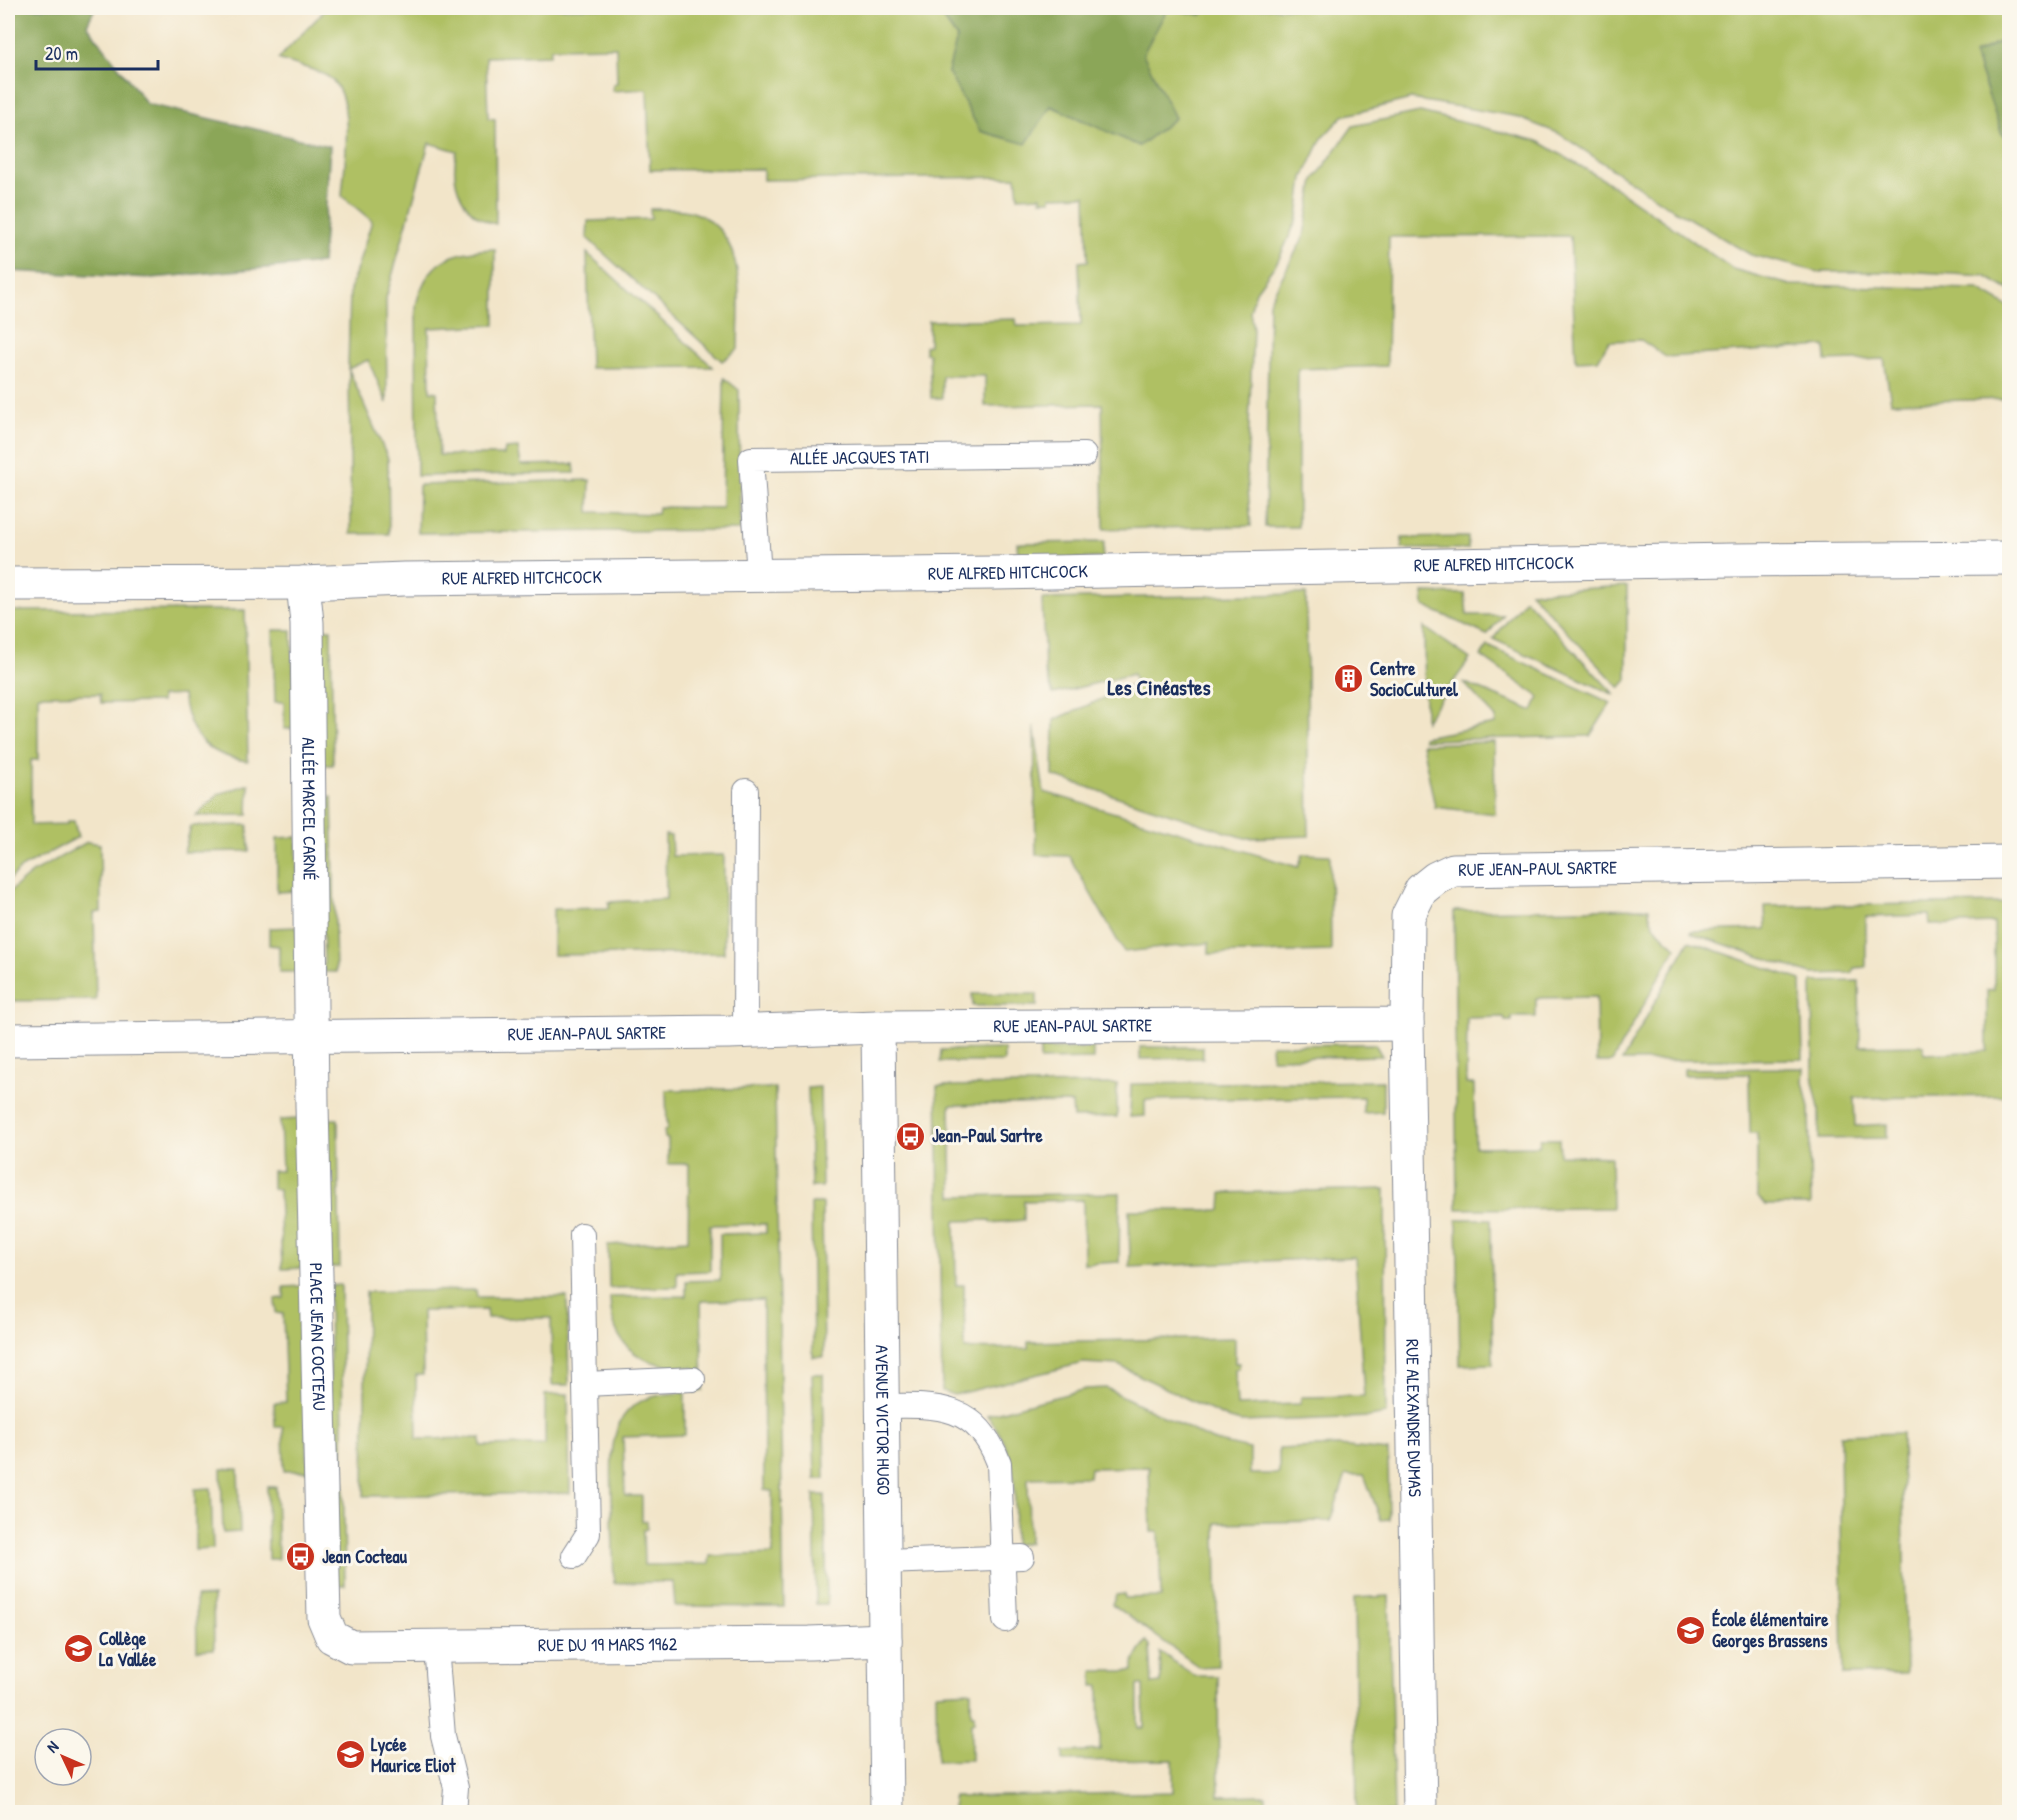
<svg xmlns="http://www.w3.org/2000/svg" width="2017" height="1820" font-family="'Patrick Hand',sans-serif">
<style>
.green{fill:#afc063;stroke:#657860;stroke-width:1.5;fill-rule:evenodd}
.forest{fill:#8ba659;stroke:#536a5c;stroke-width:1.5}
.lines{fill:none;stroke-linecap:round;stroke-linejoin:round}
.lane-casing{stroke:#868a94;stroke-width:26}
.street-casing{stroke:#868a94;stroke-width:35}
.lane{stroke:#fff;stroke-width:24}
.street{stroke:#fff;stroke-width:33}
.labels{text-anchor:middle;stroke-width:6;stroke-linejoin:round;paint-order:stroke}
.street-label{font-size:18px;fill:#1b2f5e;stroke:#fbf7ec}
.poi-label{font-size:18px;font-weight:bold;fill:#1b2f5e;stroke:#fbf7ec;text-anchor:start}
.quarter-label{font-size:21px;font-weight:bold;fill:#1b2f5e;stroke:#fbf7ec}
</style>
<rect width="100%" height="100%" fill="#fbf7ec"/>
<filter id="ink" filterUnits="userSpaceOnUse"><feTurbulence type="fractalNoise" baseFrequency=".0167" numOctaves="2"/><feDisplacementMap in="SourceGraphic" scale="12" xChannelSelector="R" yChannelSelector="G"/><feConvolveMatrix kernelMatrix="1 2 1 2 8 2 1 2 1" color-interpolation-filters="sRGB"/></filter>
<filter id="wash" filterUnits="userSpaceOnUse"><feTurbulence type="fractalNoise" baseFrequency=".008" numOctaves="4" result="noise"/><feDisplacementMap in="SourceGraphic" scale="24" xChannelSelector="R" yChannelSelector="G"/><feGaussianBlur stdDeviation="1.35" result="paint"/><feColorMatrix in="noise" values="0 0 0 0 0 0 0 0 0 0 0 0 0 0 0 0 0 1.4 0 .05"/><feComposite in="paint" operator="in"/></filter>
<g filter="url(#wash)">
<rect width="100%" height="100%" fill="#f2e5c9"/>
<!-- green -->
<g class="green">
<path d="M 327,8 L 936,8 L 957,38 L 948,73 L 1051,106 L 1139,146 L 1175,118 L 1142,54 L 1168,8 L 1201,15 L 1208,8 L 2009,8 L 2009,37 L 1974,54 L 2002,134 L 2009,138 L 2009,290 L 1985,276 L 1920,272 L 1819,272 L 1751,255 L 1668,206 L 1558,133 L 1514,116 L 1411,99 L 1343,116 L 1322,138 L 1303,178 L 1298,217 L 1278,261 L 1256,291 L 1250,311 L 1253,329 L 1247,475 L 1251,526 L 1104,529 L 1102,404 L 985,406 L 985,376 L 942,376 L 942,398 L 931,398 L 929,354 L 925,353 L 925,346 L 929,345 L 929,321 L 1016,319 L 1017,326 L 1081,325 L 1079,262 L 1088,261 L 1086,195 L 1051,196 L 1051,200 L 1041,200 L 1041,196 L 1018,197 L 1016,177 L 763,180 L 763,169 L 650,170 L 647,89 L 612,91 L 613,84 L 617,83 L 616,47 L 551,48 L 550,55 L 486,57 L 488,118 L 495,119 L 496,224 C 463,217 449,183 457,151 L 429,143 L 386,298 L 387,403 L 368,360 L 348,369 L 350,290 L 372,221 L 342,196 C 344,166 357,94 327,76 C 314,68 293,65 278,59 Z"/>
<path d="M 1420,112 L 1538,141 L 1604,180 L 1733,269 L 1790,285 L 1978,289 L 2009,307 L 2009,399 L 1891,402 L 1884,359 L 1826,361 L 1825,346 L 1666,357 L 1641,340 L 1609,341 L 1598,360 L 1576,361 L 1570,236 L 1389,237 L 1387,366 L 1298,369 L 1298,527 L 1265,527 L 1269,302 L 1304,236 L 1314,180 L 1353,126 Z"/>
<path d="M 650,209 C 666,209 685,208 700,215 C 749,239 738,304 738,349 L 722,361 L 587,238 L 588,221 L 651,219 Z"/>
<path d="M 495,249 L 495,325 L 429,328 L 430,391 L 437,392 L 439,455 L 504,455 L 505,449 L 518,448 L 521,465 L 574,464 L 575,473 L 417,476 L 416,305 C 427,260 451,251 495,249 Z"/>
<path d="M 587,253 L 713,367 L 590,368 Z"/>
<path d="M 349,370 L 388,459 L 389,534 L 351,534 Z"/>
<path d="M 724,378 L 739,390 L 740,530 L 418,533 L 419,485 L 590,480 L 589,512 L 657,514 L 658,507 L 722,508 Z"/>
<path d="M 1468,537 L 1468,549 L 1402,549 L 1402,538 Z"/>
<path d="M 1104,542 L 1103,558 L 1031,560 L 1018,555 L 1017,543 Z"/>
<path d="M 1627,586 L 1627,680 L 1620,688 L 1530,592 Z"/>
<path d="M 1423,593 L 1465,594 L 1467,615 L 1503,615 L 1487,635 L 1424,606 Z"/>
<path d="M 1306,594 L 1309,836 L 1245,838 L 1053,776 L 1054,720 L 1136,684 L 1133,674 L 1053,694 L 1045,671 L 1042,599 Z"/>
<path d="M 1525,599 L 1615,695 L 1493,639 Z"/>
<path d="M 245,610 L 248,761 C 207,756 188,735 183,695 L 161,696 L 161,702 L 101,703 L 100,694 L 38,695 L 38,760 L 31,760 L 31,825 L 67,824 L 67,821 L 74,821 L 78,837 L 21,868 L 8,881 L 8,611 Z"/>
<path d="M 1424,627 L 1470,659 L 1425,721 Z"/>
<path d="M 319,629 L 331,629 L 333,765 L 321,765 Z"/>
<path d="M 273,630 L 292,630 L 295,728 L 284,729 L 284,702 L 275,702 Z"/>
<path d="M 1488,646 L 1611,703 L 1590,736 L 1423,740 L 1423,737 L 1495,724 L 1496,718 L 1463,682 L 1533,711 L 1539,697 L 1481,656 Z"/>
<path d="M 1034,726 L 1044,792 L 1298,867 L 1303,854 L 1330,855 L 1331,951 L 1209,954 L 1209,943 L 1124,952 L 1069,856 L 1036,855 Z"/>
<path d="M 1494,742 L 1495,814 L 1435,807 L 1422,744 Z"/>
<path d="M 249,784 L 248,815 L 196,816 L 219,794 Z"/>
<path d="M 321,797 L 332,797 L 336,972 L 324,972 Z"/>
<path d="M 248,825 L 249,851 L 184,852 L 191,826 Z"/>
<path d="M 665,835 L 671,836 L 672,856 L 724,855 L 724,953 L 553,955 L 553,909 L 609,908 L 609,902 L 666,899 Z"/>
<path d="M 297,837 L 297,891 L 277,892 L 277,838 Z"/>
<path d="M 87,842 L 100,844 L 101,912 L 94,913 L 96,1000 L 8,1001 L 8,893 L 32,873 Z"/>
<path d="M 2009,903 L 2009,1096 L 1854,1098 L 1855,1126 L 1887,1124 L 1887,1138 L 1819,1139 L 1819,1108 L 1813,1081 L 1812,982 L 1859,981 L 1860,1046 L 1923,1045 L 1924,1054 L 1987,1051 L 1987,990 L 1994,989 L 1994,923 L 1930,925 L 1929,915 L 1866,917 L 1866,967 L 1854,968 L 1853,973 L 1811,974 L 1691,933 L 1691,931 L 1766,929 L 1765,906 Z"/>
<path d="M 1649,908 C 1647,923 1665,938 1676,947 L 1612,1062 L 1597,1062 L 1596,997 L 1536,998 L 1536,1017 L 1512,1017 L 1512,1021 L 1505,1021 L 1504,1017 L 1467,1018 L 1466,1084 L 1474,1084 L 1475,1147 L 1539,1146 L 1540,1139 L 1559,1139 L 1560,1155 L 1611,1157 L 1612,1208 L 1457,1209 L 1454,911 Z"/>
<path d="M 297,927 L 298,972 L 279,972 L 279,946 L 269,945 L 269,928 Z"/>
<path d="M 1689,941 L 1801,980 L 1803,1059 L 1622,1061 Z"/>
<path d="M 972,994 L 1037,994 L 1037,1006 L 973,1006 Z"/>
<path d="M 1375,1044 L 1382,1056 L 1272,1058 L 1271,1045 Z"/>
<path d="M 1140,1047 L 1203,1047 L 1203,1058 L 1140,1059 Z"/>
<path d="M 1093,1048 L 1093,1059 L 1040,1060 L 1040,1049 Z"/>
<path d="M 1004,1049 L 1004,1062 L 940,1062 L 941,1050 Z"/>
<path d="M 1804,1068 L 1803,1082 L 1809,1108 L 1811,1205 L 1765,1205 L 1757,1196 L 1757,1133 L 1750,1133 L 1749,1074 L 1684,1075 L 1684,1069 Z"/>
<path d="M 1383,1081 L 1383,1112 L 1363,1113 L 1363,1097 L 1145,1100 L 1145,1116 L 1130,1117 L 1131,1084 Z"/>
<path d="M 1117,1084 L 1117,1117 L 1073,1118 L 1072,1103 L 950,1105 L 952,1196 L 1120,1193 L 1119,1262 L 1084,1264 L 1083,1200 L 1024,1201 L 1024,1220 L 991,1223 L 990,1220 L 955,1221 L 956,1285 L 964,1285 L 965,1349 L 1028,1348 L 1028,1342 L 1235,1338 L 1235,1363 L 1239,1363 L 1239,1369 L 1235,1369 L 1237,1406 L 1301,1404 L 1301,1397 L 1364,1396 L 1355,1257 L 1130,1267 L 1129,1210 L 1221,1210 L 1222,1193 L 1385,1189 L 1386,1414 L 1370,1417 L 1241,1422 L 1229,1419 L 1118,1365 L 1083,1363 L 954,1395 L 942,1391 L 937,1086 Z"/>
<path d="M 820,1087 L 822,1187 L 811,1187 L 808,1088 Z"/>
<path d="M 775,1088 L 784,1607 L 675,1606 L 673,1582 L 614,1583 C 613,1555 612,1527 612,1499 C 610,1439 609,1393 685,1393 L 685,1435 L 623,1437 L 625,1496 L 642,1496 L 642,1521 L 647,1521 L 647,1529 L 643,1530 L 644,1565 L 709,1564 L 710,1556 L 773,1554 L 772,1491 L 764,1490 L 763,1300 L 701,1301 L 703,1391 L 695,1392 L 694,1367 C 645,1368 611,1351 610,1297 L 686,1296 L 686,1281 L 720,1280 L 720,1234 L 766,1233 L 766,1224 L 710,1225 L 710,1271 L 677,1272 L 677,1287 L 609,1288 L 608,1245 L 688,1240 L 689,1164 L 668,1164 L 668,1139 L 665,1138 L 664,1130 L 667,1129 L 666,1090 Z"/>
<path d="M 300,1119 L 303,1268 L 282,1269 L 279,1189 L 272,1189 L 272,1171 L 282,1171 L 280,1120 Z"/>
<path d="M 326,1119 L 338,1119 L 340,1267 L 329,1267 Z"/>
<path d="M 811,1203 L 822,1203 L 824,1357 L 813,1357 Z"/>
<path d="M 1457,1219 L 1491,1219 L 1493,1364 L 1460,1365 Z"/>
<path d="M 341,1285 L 345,1585 L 333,1585 L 329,1286 Z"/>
<path d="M 303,1286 L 308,1471 L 284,1471 L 283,1427 L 275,1427 L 274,1403 L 286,1402 L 283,1314 L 276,1313 L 275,1299 L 284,1298 L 284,1287 Z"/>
<path d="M 476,1290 L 477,1297 L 567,1297 L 569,1385 L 552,1385 L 551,1318 L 487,1318 L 486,1310 L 422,1311 L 423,1375 L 416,1375 L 417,1439 L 481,1438 L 481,1446 L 545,1445 L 545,1395 L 568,1394 L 570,1493 L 364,1496 L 366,1292 Z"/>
<path d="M 812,1374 L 823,1374 L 825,1479 L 815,1479 Z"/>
<path d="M 1106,1388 L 1214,1441 L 1250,1449 L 1250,1474 L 1279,1474 L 1279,1449 L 1338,1446 L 1388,1451 L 1389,1519 L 1381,1520 L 1364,1475 L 1346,1475 L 1330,1521 L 1216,1523 L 1218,1666 L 1199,1667 L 1112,1604 L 1116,1595 L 1124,1594 L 1125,1598 L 1161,1597 L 1159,1532 L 1151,1532 L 1149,1467 L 1090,1468 L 1089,1477 L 1028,1478 L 1029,1543 L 1014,1545 C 1014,1492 1022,1459 987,1415 L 1086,1389 Z"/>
<path d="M 1902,1433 L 1906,1674 L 1843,1675 L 1840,1435 Z"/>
<path d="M 221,1469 L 238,1469 L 240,1532 L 223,1533 Z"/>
<path d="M 267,1487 L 276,1487 L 278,1559 L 268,1559 Z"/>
<path d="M 211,1488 L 213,1549 L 195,1550 L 195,1489 Z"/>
<path d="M 814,1495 L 825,1495 L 827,1604 L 816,1604 Z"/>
<path d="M 213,1596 L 214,1649 L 197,1650 L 196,1597 Z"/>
<path d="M 1389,1596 L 1394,1812 L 1357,1812 L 1354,1598 Z"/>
<path d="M 1146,1641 L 1150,1645 L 1152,1684 L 1161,1683 L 1160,1652 L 1195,1676 L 1218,1676 L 1219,1796 L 1266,1795 L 1266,1812 L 953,1812 L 953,1797 L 1173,1792 L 1173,1760 L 1063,1761 L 1063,1752 L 1100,1750 L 1099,1686 L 1093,1686 L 1093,1671 L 1133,1671 L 1133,1663 ZM 1138,1685 L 1143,1685 L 1144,1728 L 1138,1728 Z"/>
<path d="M 971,1691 L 971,1714 L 974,1714 L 974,1722 L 971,1723 L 971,1760 L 937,1761 L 936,1693 Z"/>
</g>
<!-- forest -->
<g class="forest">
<path d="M 8,8 L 95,8 L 87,25 L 147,104 L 330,146 L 322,263 L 152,278 L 8,271 Z"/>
<path d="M 936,8 L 1208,8 L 1201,15 L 1168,8 L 1143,54 L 1175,118 L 1139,146 L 1051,106 L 1026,144 L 980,131 L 948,72 L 957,38 Z"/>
<path d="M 2009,37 L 2009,138 L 2002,134 L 1974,54 Z"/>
</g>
</g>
<g filter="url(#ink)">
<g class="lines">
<defs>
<g id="lane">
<path id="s1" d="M 759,575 L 751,459 L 1084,455"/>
<path d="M 745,1032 L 746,791"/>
<path d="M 585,1384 L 693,1379"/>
<path d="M 882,1406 C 938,1405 976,1403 999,1463 L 1005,1620"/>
<path d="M 574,1556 L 588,1534 L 582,1235"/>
<path d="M 884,1562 L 1022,1557"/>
<path d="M 436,1646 L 443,1736 L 456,1788 L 454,1812"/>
</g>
<g id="street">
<path id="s2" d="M 303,583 L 307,623 L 312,1105 L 324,1618 L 332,1637 L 351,1647 L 810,1643 L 885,1640"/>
<path id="s3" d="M 8,584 L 303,583 L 404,579 L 995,573 L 1732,560 L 2010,558"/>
<path id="s4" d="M 1407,1024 L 1420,1812"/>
<path id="s5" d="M 878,1027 L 887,1812"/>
<path id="s6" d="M 8,1040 L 729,1032 L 878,1027 L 1407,1024 L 1408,916 L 1421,890 L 1436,878 L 1453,870 L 2010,862"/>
</g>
</defs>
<!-- lane casing -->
<use href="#lane" class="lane-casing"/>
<!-- street casing -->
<use href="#street" class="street-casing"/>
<!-- lane -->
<use href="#lane" class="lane"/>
<!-- street -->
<use href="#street" class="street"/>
</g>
</g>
<!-- icons -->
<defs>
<symbol id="building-disc" viewBox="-11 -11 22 22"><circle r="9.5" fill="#c8321e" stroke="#fbf7ec"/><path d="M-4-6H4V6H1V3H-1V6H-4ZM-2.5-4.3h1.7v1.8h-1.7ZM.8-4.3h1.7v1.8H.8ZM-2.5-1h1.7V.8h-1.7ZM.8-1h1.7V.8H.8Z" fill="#fff"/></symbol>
<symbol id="bus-disc" viewBox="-11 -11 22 22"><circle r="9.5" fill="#c8321e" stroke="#fbf7ec"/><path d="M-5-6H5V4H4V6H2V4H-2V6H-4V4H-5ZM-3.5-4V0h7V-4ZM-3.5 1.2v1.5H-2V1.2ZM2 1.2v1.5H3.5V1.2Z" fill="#fff"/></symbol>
<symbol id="school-disc" viewBox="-11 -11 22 22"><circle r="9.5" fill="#c8321e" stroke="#fbf7ec"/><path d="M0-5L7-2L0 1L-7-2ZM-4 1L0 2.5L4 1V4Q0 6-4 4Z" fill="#fff"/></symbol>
</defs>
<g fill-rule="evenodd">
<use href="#building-disc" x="1332" y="662" width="33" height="33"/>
<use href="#bus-disc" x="894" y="1120" width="33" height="33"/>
<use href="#bus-disc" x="284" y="1540" width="33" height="33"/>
<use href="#school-disc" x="1674" y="1614" width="33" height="33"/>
<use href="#school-disc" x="62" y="1632" width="33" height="33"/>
<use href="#school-disc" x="334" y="1738" width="33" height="33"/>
</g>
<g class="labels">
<!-- street labels -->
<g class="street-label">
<text dy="6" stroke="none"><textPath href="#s1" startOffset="225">ALLÉE JACQUES TATI</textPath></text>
<text dy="6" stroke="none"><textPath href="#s3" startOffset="1486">RUE ALFRED HITCHCOCK</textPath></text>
<text dy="6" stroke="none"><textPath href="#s3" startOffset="1000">RUE ALFRED HITCHCOCK</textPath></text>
<text dy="6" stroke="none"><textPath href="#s3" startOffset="514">RUE ALFRED HITCHCOCK</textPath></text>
<text dy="6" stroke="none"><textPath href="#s2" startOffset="226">ALLÉE MARCEL CARNÉ</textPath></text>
<text dy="6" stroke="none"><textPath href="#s6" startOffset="1659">RUE JEAN-PAUL SARTRE</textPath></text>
<text dy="6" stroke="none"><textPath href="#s6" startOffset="1065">RUE JEAN-PAUL SARTRE</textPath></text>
<text dy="6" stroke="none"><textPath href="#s6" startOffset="579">RUE JEAN-PAUL SARTRE</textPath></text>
<text dy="6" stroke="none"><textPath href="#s2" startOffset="754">PLACE JEAN COCTEAU</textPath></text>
<text dy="6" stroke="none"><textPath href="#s4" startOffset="394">RUE ALEXANDRE DUMAS</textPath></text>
<text dy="6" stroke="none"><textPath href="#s5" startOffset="393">AVENUE VICTOR HUGO</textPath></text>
<text dy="6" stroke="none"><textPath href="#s2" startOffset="1334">RUE DU 19 MARS 1962</textPath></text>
</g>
<!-- poi labels -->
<g class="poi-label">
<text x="1370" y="675">Centre<tspan x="1370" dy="21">SocioCulturel</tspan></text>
<text x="932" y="1142">Jean-Paul Sartre</text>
<text x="322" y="1563">Jean Cocteau</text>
<text x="1712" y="1626">École élémentaire<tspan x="1712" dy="21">Georges Brassens</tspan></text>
<text x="99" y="1645">Collège<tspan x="99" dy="21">La Vallée</tspan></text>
<text x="371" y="1751">Lycée<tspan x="371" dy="21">Maurice Eliot</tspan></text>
</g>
<!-- quarter labels -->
<g class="quarter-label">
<text x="1159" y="695">Les Cinéastes</text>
</g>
</g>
<!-- margin -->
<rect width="2017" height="1820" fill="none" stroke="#fbf7ec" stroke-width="30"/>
<!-- north arrow -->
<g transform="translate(63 1757) rotate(314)"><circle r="28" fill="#fbf7ec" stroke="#a1a7b3" stroke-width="1.5"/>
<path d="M0-4.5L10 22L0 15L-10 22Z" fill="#c8321e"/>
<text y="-9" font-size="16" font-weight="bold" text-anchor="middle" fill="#1b2f5e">N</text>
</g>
<!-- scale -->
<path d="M36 60v9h122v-9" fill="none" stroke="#1b2f5e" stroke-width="3"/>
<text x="45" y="60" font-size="18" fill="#1b2f5e" stroke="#fbf7ec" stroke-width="4.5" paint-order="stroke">20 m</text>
</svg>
